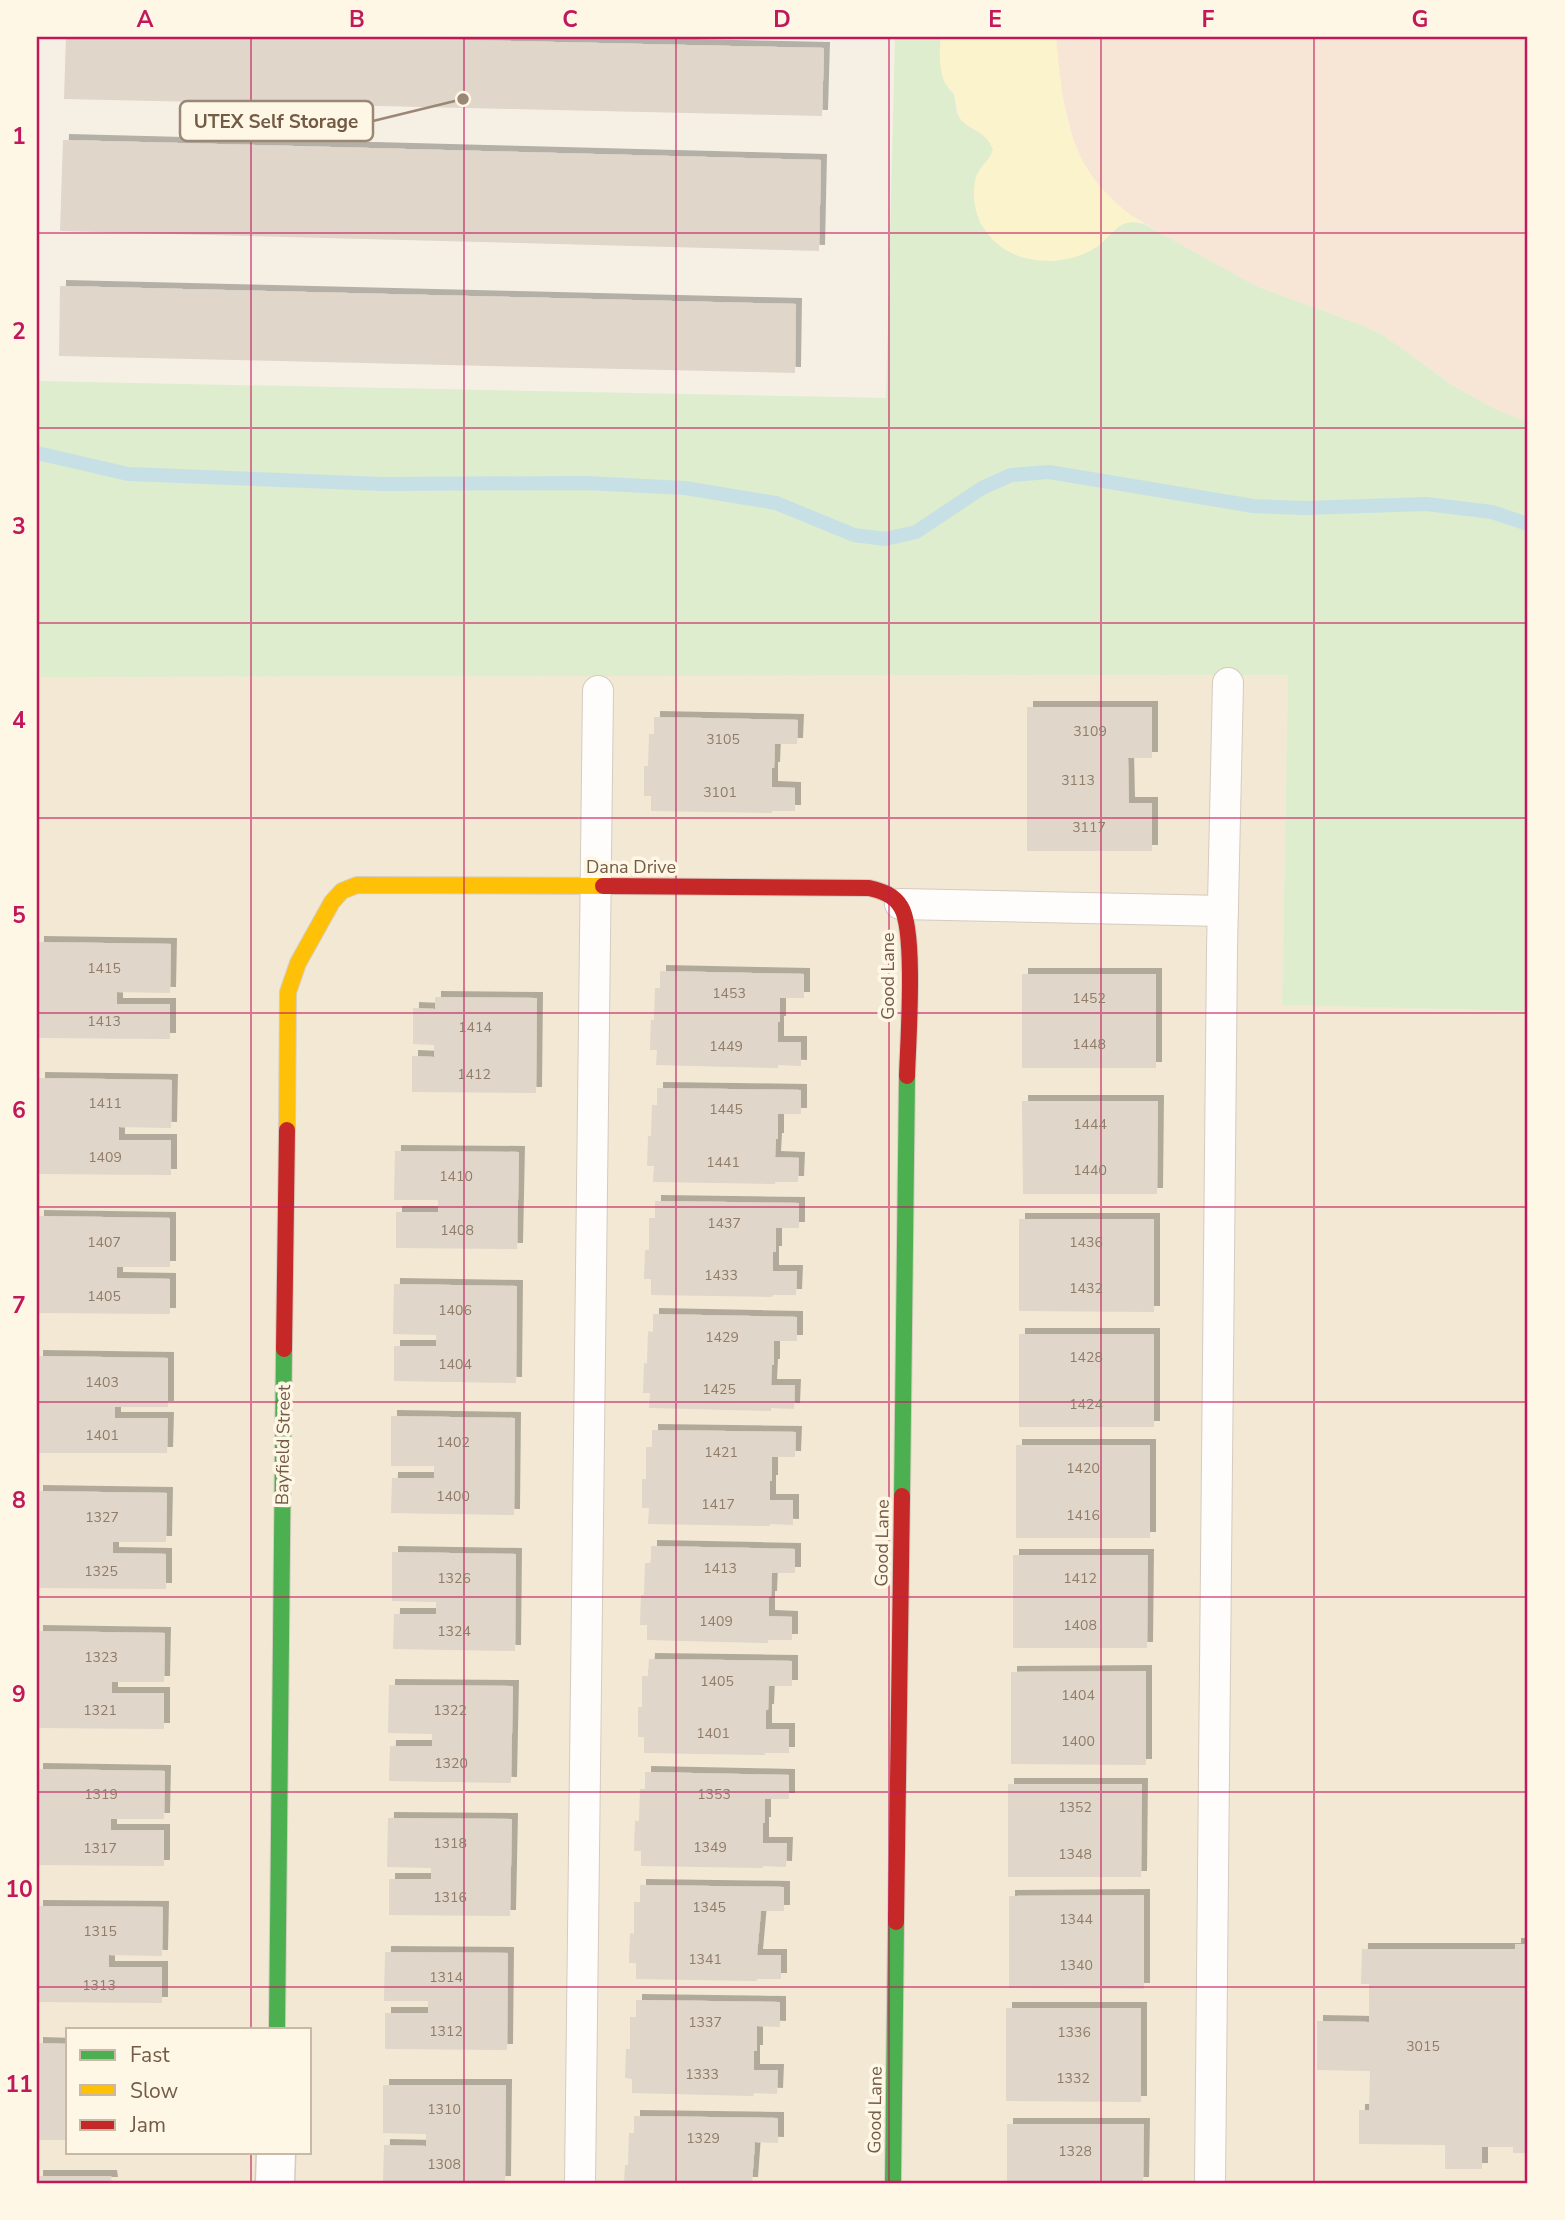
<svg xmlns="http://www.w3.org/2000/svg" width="1565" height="2220" font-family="'Nunito Sans',sans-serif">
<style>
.residential{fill:#f2e8d4;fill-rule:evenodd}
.commercial{fill:#f7e6d6}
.green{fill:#deedce}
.sand{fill:#fbf3cb}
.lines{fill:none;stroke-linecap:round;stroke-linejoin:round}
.stream{stroke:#c6e0e6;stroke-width:14}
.building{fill:#e0d6c9;filter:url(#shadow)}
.lane-casing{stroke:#d5cbc0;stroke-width:32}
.street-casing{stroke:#d5cbc0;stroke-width:41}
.fast-casing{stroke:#d6cdc1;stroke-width:18}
.slow-casing{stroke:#d6cdc1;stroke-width:18}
.jam-casing{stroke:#d6cdc1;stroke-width:18}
.lane{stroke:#fefdfb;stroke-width:30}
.street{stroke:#fefdfb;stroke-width:38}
.fast{stroke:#4caf50;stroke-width:16}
.slow{stroke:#ffc107;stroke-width:16}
.jam{stroke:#c62828;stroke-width:16}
.grid{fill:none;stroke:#c2185b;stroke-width:2;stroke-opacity:0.55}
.labels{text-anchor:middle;stroke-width:7;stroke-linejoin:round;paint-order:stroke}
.number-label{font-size:14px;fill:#907c69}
.street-label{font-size:18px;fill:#735b45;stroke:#fff7e5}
.leader{fill:none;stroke:#9a8775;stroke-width:2.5}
.callout-dot{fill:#9a8775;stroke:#fff7e5;stroke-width:2.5}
.callout{fill:#fff7e5;stroke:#9a8775;stroke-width:2.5}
.callout-label{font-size:19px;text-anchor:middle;font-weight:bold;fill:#735b45}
.neatline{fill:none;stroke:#c2185b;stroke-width:2.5}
.grid-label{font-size:23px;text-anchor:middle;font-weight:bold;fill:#c2185b}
</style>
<defs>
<filter id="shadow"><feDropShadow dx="6" dy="-6" stdDeviation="0" flood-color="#0004"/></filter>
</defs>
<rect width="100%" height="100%" fill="#f6f0e4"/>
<!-- residential -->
<path class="residential" d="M 1288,675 L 1282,1005 L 1528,1011 L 1528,2183 L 37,2183 L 37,677 ZM 68,2029 L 310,2029 L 310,2152 L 68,2152 Z"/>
<!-- commercial -->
<path class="commercial" d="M 1056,37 L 1528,37 L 1528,422 L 1493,408 L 1452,385 L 1383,335 L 1359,324 L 1256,286 L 1169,238 L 1123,210 L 1106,195 L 1093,178 L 1082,161 L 1073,139 L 1061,91 Z"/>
<!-- green -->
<path class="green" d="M 895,37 L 941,37 L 940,51 L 948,88 L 954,94 L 957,113 L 961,119 L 986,136 L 993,149 L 992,155 L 980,169 L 976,177 L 974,199 L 980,223 L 994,241 L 1004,249 L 1018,256 L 1031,259 L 1056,261 L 1123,224 L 1131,221 L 1144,224 L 1256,286 L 1359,324 L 1383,335 L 1452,385 L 1493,408 L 1528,422 L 1528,1011 L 1282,1005 L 1288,675 L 37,677 L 37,381 L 886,398 Z"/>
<!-- sand -->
<path class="sand" d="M 941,37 L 1056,37 C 1064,120 1069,175 1144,224 C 1117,216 1114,236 1095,248 C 1084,255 1071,259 1059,260 C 1011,267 966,231 975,181 C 977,168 990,162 993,149 C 985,131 973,132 961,120 C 955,113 958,102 954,94 C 951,89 946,86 944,81 C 939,67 939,51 941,37 Z"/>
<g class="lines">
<!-- stream -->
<path class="stream" d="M 37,453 L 128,474 L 383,484 L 586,483 L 685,488 L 776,503 L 854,535 L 885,539 L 916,532 L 982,488 L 1011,475 L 1049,472 L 1253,506 L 1305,508 L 1426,504 L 1492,512 L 1528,524"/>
</g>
<!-- building -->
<g class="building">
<path d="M 66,37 L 328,37 L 824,48 L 822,116 L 64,99 Z"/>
<path d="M 63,140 L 821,160 L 819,251 L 60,231 Z"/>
<path d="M 60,286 L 796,304 L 795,373 L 59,356 Z"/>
<path d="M 1027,707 L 1152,707 L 1152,758 L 1128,758 L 1129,803 L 1152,803 L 1152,851 L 1027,851 Z"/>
<path d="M 654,717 L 798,720 L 797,744 L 775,744 L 774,768 L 772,768 L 772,787 L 795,788 L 795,811 L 772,811 L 772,813 L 651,811 L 651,796 L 644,796 L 644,766 L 648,766 L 649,734 L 654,734 Z"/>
<path d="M 38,942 L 171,944 L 170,993 L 117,992 L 117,1004 L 170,1004 L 170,1039 L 37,1038 Z"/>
<path d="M 660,971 L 804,974 L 804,998 L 780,998 L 780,1022 L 778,1022 L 778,1042 L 801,1042 L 801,1066 L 778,1065 L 778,1068 L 656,1065 L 657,1050 L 650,1050 L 651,1020 L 654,1020 L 655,988 L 660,988 Z"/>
<rect x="1022" y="974" width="134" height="94"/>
<path d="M 435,997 L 537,998 L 536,1093 L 412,1092 L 412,1056 L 434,1057 L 434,1045 L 413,1044 L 413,1008 L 435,1009 Z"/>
<path d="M 39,1078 L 172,1080 L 171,1128 L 119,1127 L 119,1140 L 171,1140 L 171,1175 L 39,1174 Z"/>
<path d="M 657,1088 L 801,1090 L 801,1114 L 778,1114 L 778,1139 L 776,1139 L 775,1157 L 799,1158 L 798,1182 L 775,1182 L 775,1184 L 653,1182 L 654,1166 L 647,1166 L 648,1136 L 651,1136 L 652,1105 L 657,1105 Z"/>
<path d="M 1022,1101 L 1158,1101 L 1157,1194 L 1023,1194 Z"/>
<path d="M 395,1151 L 519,1152 L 517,1249 L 396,1248 L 396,1212 L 438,1212 L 438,1200 L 394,1200 Z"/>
<path d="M 655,1201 L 799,1203 L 799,1228 L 776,1228 L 776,1252 L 773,1252 L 773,1271 L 797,1271 L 796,1295 L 773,1295 L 772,1297 L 651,1295 L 651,1279 L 644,1279 L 645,1250 L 649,1250 L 649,1218 L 655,1218 Z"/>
<path d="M 38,1216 L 170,1218 L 170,1267 L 117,1267 L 117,1278 L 170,1279 L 170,1314 L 37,1313 Z"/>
<path d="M 1019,1219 L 1154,1219 L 1154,1312 L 1019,1311 Z"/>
<path d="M 394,1284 L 517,1286 L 516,1383 L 394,1381 L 394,1346 L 436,1346 L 436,1335 L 393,1334 Z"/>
<path d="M 653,1314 L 797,1317 L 797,1341 L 774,1341 L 774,1365 L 772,1365 L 771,1385 L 795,1385 L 794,1409 L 771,1408 L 771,1411 L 649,1408 L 650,1393 L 643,1393 L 644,1363 L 647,1364 L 648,1331 L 653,1332 Z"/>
<rect x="1019" y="1334" width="135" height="93"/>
<path d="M 37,1356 L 168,1358 L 168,1407 L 115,1407 L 115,1418 L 168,1418 L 167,1453 L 37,1453 Z"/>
<path d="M 391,1416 L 515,1418 L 514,1515 L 391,1513 L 392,1478 L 434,1478 L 434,1466 L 391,1466 Z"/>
<path d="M 652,1430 L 796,1432 L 795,1457 L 772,1457 L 772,1481 L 770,1481 L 770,1500 L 793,1500 L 793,1525 L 770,1524 L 770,1526 L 648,1524 L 649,1508 L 642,1508 L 642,1479 L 646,1479 L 646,1447 L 652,1447 Z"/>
<rect x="1016" y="1445" width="134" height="93"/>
<path d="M 37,1491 L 167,1493 L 166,1542 L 113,1542 L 113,1553 L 166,1554 L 166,1589 L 37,1588 Z"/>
<path d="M 651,1546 L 795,1549 L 795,1573 L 772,1573 L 771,1597 L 769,1597 L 769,1616 L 792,1617 L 792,1640 L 768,1640 L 768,1643 L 647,1640 L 647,1625 L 640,1625 L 641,1595 L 644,1595 L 645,1563 L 651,1563 Z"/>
<path d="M 392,1552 L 516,1554 L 515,1651 L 393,1649 L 394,1614 L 436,1614 L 436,1602 L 392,1601 Z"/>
<path d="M 1013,1555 L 1148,1555 L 1147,1648 L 1013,1648 Z"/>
<path d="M 37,1631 L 165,1633 L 164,1682 L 112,1682 L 112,1693 L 164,1693 L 164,1729 L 37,1728 Z"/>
<path d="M 649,1659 L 792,1661 L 792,1686 L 769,1686 L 768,1710 L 766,1710 L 766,1729 L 789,1729 L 789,1753 L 765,1753 L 765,1755 L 644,1753 L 644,1737 L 638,1737 L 638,1707 L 642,1707 L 642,1676 L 648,1676 Z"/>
<path d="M 1146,1671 L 1146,1765 L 1011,1764 L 1011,1672 Z"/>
<path d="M 389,1685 L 513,1686 L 511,1783 L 389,1781 L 390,1746 L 432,1746 L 432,1734 L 388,1733 Z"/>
<path d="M 37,1769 L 165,1771 L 164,1819 L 111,1819 L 111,1830 L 164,1830 L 164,1866 L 37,1865 Z"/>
<path d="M 645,1772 L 789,1775 L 789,1799 L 765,1799 L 765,1823 L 763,1823 L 763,1843 L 787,1843 L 786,1867 L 763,1866 L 763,1868 L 641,1866 L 641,1851 L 634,1851 L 635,1821 L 639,1821 L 640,1789 L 645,1789 Z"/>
<path d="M 1008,1784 L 1142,1784 L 1141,1877 L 1008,1877 Z"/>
<path d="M 388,1818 L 512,1819 L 510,1916 L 389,1915 L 389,1879 L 431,1879 L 431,1868 L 387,1867 Z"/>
<path d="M 640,1885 L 784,1887 L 784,1911 L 761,1911 L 757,1955 L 781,1955 L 781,1979 L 757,1979 L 757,1981 L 636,1979 L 636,1963 L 629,1963 L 630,1933 L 634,1934 L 634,1902 L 640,1902 Z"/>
<path d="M 1144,1895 L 1144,1989 L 1009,1988 L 1009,1896 Z"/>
<path d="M 37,1906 L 163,1907 L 162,1956 L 109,1955 L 109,1967 L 162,1967 L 162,2003 L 37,2002 Z"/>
<path d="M 1515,1944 L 1528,1944 L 1528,2153 L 1513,2153 L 1513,2147 L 1482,2147 L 1482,2169 L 1445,2169 L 1445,2145 L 1359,2144 L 1359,2110 L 1369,2110 L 1370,2071 L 1317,2070 L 1317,2021 L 1369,2022 L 1369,1984 L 1361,1984 L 1362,1949 L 1515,1949 Z"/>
<path d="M 385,1952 L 508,1953 L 507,2050 L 385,2049 L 385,2013 L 428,2013 L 428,2001 L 384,2001 Z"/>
<path d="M 636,2000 L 780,2002 L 780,2027 L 757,2026 L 757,2051 L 754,2051 L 754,2070 L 778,2070 L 777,2094 L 754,2093 L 753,2096 L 632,2093 L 632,2079 L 625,2078 L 626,2049 L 630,2049 L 630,2017 L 636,2017 Z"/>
<path d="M 1006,2008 L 1141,2008 L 1141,2102 L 1006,2101 Z"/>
<path d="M 37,2043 L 68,2044 L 68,2140 L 37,2140 Z"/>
<path d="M 383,2085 L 506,2085 L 505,2182 L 383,2182 L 384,2145 L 426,2146 L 426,2134 L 383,2133 Z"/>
<path d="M 634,2116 L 778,2118 L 778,2143 L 755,2142 L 752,2183 L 624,2183 L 625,2165 L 628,2165 L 629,2133 L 634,2133 Z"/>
<path d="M 1007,2124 L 1144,2124 L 1143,2183 L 1007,2183 Z"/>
<path d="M 37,2176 L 111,2176 L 112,2183 L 37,2183 Z"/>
</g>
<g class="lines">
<defs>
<g id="lane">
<path d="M 900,904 L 1223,911"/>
<path d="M 580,2183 L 598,691"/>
<path d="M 1210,2183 L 1222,949 L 1228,683"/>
</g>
<path id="street" d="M 275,2183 L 276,2152"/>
<g id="fast">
<path d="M 902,1496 L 907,1076"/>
<path d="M 277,2029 L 284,1349"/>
<path d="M 893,2183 L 896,1922"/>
</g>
<path id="slow" d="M 287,1130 L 288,992 L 298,963 L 332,902 L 342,891 L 357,885 L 603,886"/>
<g id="jam">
<path d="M 603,886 L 869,888 C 882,891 894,895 901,907 C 916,931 908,1042 907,1076"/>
<path d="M 284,1349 L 287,1130"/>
<path d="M 896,1922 L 902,1496"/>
</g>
</defs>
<!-- lane casing -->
<use href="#lane" class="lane-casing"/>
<!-- street casing -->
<use href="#street" class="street-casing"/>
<!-- fast casing -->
<use href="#fast" class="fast-casing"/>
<!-- slow casing -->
<use href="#slow" class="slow-casing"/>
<!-- jam casing -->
<use href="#jam" class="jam-casing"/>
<!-- lane -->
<use href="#lane" class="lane"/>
<!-- street -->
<use href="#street" class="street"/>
<!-- fast -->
<use href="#fast" class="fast"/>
<!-- slow -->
<use href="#slow" class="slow"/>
<!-- jam -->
<use href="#jam" class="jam"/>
</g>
<!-- grid -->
<path class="grid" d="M 251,37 L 251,2029M 464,37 L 464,2183M 676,37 L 676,2183M 889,37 L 889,2183M 1101,37 L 1101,2183M 1314,37 L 1314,2183M 37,233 L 1528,233M 37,428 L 1528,428M 37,623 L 1528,623M 37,818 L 1528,818M 37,1013 L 1528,1013M 37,1207 L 1528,1207M 37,1402 L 1528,1402M 37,1597 L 1528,1597M 37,1792 L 1528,1792M 37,1987 L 1528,1987M 251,2152 L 251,2183"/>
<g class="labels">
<!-- number labels -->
<g class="number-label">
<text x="1090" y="736">3109</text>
<text x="723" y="744">3105</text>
<text x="1078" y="785">3113</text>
<text x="720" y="797">3101</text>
<text x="1089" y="832">3117</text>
<text x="104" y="973">1415</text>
<text x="729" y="998">1453</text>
<text x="1089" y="1003">1452</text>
<text x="104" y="1026">1413</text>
<text x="475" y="1032">1414</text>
<text x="1089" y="1049">1448</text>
<text x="726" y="1051">1449</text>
<text x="474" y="1079">1412</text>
<text x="105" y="1108">1411</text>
<text x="726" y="1114">1445</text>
<text x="1090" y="1129">1444</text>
<text x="105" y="1162">1409</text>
<text x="723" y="1167">1441</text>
<text x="1090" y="1175">1440</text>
<text x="456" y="1181">1410</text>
<text x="724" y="1228">1437</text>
<text x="457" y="1235">1408</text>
<text x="104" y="1247">1407</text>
<text x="1086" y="1247">1436</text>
<text x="721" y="1280">1433</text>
<text x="1086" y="1293">1432</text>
<text x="104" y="1301">1405</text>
<text x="455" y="1315">1406</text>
<text x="722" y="1342">1429</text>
<text x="1086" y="1362">1428</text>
<text x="455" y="1369">1404</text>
<text x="102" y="1387">1403</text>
<text x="719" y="1394">1425</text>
<text x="1086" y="1409">1424</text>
<text x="102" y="1440">1401</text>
<text x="453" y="1447">1402</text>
<text x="721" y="1457">1421</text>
<text x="1083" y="1473">1420</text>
<text x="453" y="1501">1400</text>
<text x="718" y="1509">1417</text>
<text x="1083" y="1520">1416</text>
<text x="102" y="1522">1327</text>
<text x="720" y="1573">1413</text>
<text x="101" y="1576">1325</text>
<text x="454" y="1583">1326</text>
<text x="1080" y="1583">1412</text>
<text x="716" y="1626">1409</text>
<text x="1080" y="1630">1408</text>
<text x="454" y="1636">1324</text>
<text x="101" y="1662">1323</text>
<text x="717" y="1686">1405</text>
<text x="1078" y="1700">1404</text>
<text x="100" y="1715">1321</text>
<text x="450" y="1715">1322</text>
<text x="713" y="1738">1401</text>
<text x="1078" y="1746">1400</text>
<text x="451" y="1768">1320</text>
<text x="101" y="1799">1319</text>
<text x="714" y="1799">1353</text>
<text x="1075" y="1812">1352</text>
<text x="450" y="1848">1318</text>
<text x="710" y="1852">1349</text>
<text x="100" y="1853">1317</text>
<text x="1075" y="1859">1348</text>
<text x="450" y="1902">1316</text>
<text x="709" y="1912">1345</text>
<text x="1076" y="1924">1344</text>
<text x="100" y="1936">1315</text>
<text x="705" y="1964">1341</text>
<text x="1076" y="1970">1340</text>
<text x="446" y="1982">1314</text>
<text x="99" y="1990">1313</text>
<text x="705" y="2027">1337</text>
<text x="446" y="2036">1312</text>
<text x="1074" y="2037">1336</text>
<text x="1423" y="2051">3015</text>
<text x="702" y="2079">1333</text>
<text x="1073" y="2083">1332</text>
<text x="444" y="2114">1310</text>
<text x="703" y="2143">1329</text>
<text x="1075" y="2156">1328</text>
<text x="444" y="2169">1308</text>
</g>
<!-- street labels -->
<g class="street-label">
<text x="631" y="873">Dana Drive</text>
<text transform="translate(888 976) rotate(-90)" y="6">Good Lane</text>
<text transform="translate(283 1445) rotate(-89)" y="6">Bayfield Street</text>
<text transform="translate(882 1543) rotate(-89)" y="6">Good Lane</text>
<text transform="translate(875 2110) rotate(-89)" y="6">Good Lane</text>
</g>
</g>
<!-- callouts -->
<path class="leader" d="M463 99L373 121"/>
<circle class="callout-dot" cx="463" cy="99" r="7"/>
<rect class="callout" x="180" y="101" width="193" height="40" rx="7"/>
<g class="callout-label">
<text x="276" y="128">UTEX Self Storage</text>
</g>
<!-- border -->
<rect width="1565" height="2220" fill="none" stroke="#fff7e5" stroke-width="77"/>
<!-- legend -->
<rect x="66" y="2028" width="245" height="126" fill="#fff7e5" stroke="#c7b9a5" stroke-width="2"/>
<rect x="80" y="2050" width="35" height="10" fill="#4caf50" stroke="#c7b9a5" stroke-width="2"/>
<text x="130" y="2062" font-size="21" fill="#735b45">Fast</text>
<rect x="80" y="2085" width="35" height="10" fill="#ffc107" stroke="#c7b9a5" stroke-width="2"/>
<text x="130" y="2098" font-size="21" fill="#735b45">Slow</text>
<rect x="80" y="2120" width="35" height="10" fill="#c62828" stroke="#c7b9a5" stroke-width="2"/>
<text x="130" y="2132" font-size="21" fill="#735b45">Jam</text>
<rect x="38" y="38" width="1488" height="2144" class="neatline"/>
<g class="grid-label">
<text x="145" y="27">A</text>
<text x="357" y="27">B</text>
<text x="570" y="27">C</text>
<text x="782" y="27">D</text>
<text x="995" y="27">E</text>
<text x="1208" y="27">F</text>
<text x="1420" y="27">G</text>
<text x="19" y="144">1</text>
<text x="19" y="339">2</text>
<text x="19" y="534">3</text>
<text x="19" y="728">4</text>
<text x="19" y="923">5</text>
<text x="19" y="1118">6</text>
<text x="19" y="1313">7</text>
<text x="19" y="1508">8</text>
<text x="19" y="1702">9</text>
<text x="19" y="1897">10</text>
<text x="19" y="2092">11</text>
</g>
</svg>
